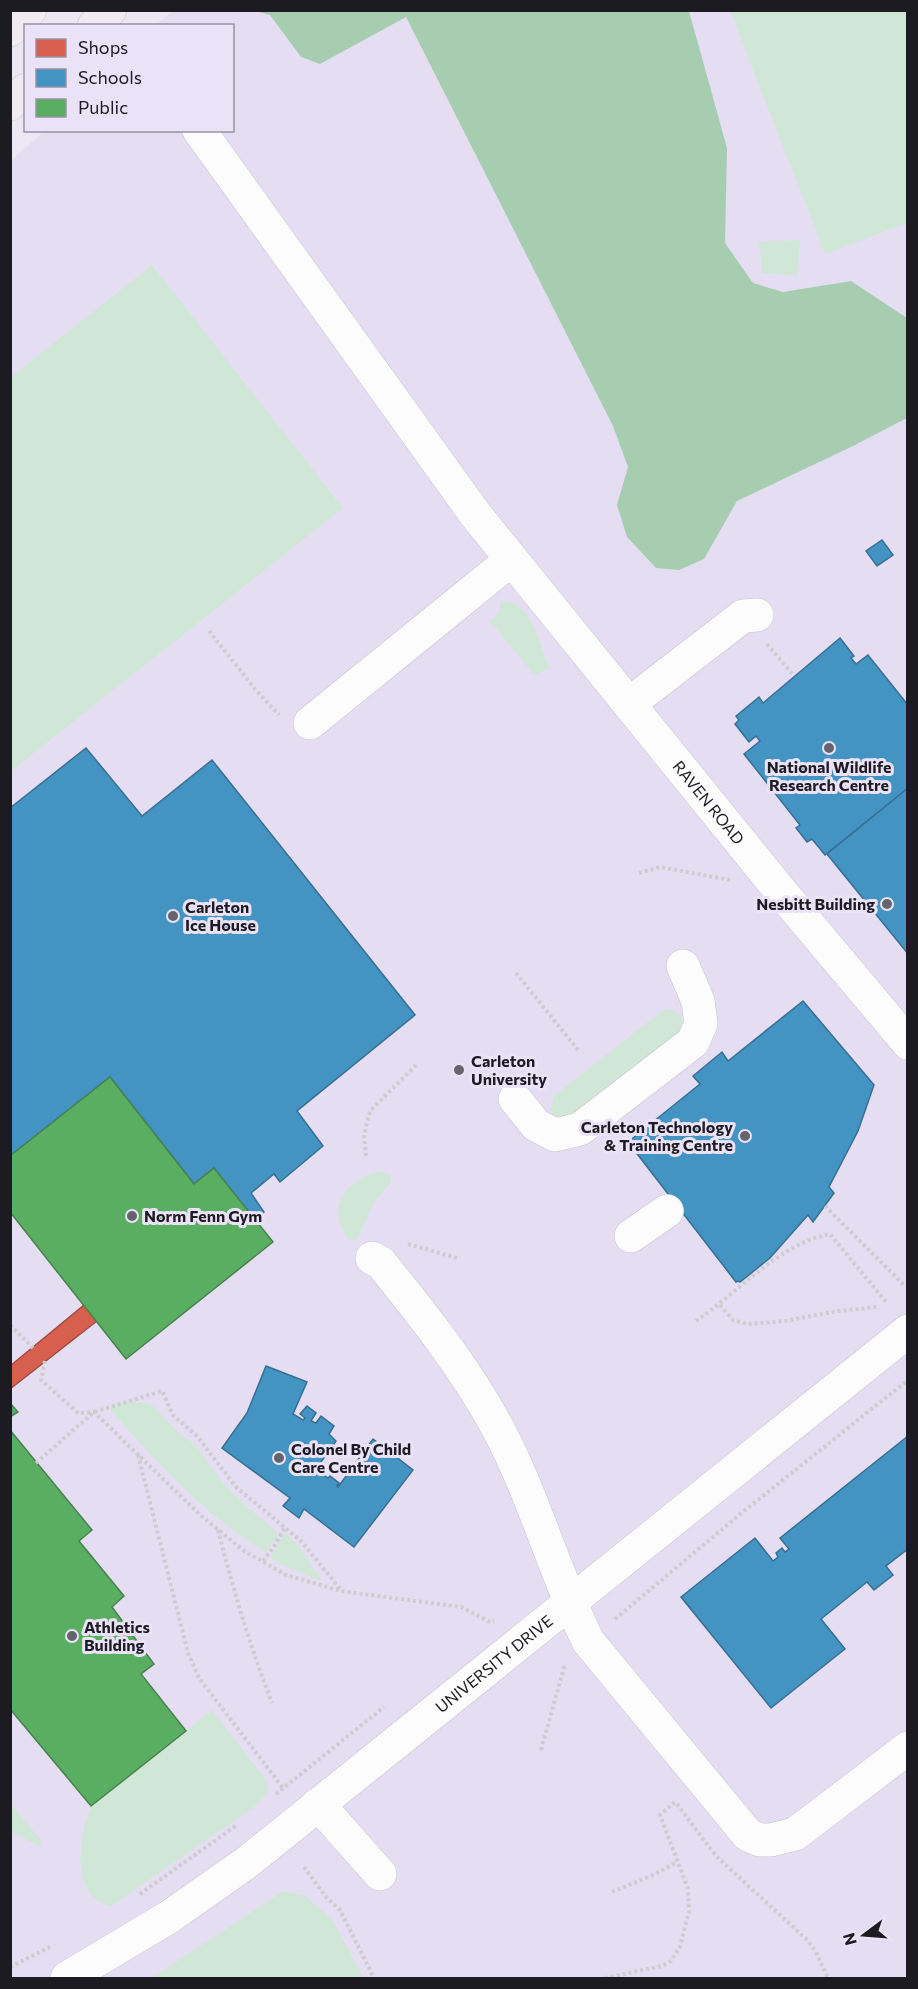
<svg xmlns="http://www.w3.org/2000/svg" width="918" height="1989" font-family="Commissioner,sans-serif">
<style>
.built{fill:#e5def3}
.green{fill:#d0e6d6}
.forest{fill:#a7cdb1}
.shops{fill:#d6604d;stroke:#9e4b40;stroke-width:1.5}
.schools{fill:#4393c3;stroke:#386f93;stroke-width:1.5}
.public{fill:#5aae61;stroke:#48824e;stroke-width:1.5}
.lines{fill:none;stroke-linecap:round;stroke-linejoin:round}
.minor-casing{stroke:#c6c3cc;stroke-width:34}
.major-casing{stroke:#c6c5ca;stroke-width:34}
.path{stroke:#cdcccf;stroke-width:4;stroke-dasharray:3 3;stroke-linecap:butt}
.minor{stroke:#fcfcfd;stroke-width:33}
.major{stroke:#f1ebf1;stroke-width:33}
.poi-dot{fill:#65636b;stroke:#eae3f8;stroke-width:2}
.labels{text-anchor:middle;stroke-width:6;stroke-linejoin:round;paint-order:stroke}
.poi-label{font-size:16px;font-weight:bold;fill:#1d1b22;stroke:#eae3f8;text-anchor:start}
.street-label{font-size:16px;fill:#1d1b22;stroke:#eae3f8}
</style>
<rect width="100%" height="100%" fill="#ebe8f3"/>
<!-- built -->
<path class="built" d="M 172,11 L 907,11 L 907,1978 L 11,1978 L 10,162 L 44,131 L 232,130 L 232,26 L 156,25 Z"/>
<!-- green -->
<g class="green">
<path d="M 730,11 L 907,11 L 907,223 L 825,254 Z"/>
<path d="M 800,240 L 797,276 L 762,273 L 759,242 Z"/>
<path d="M 152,265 L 343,508 L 11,771 L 11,377 Z"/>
<path d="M 500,601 C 534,600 538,644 550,668 L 534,675 L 490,621 L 500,611 Z"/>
<path d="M 670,1009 L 681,1016 L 684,1033 L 577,1122 L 554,1118 L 551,1109 L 554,1096 L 662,1011 Z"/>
<path d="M 381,1171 L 390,1176 L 391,1182 L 374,1202 L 358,1238 L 355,1240 L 348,1239 C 325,1207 347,1178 381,1171 Z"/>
<path d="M 129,1401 L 147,1403 L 152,1405 L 180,1434 L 195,1444 L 221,1481 L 245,1505 L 277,1532 L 277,1537 L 266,1552 C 209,1520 155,1459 111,1411 L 110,1407 Z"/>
<path d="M 285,1533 L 298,1545 L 323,1582 L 286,1567 L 270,1558 Z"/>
<path d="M 212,1710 L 266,1780 L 268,1793 L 253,1808 L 111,1906 C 69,1897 79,1834 91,1806 Z"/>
<path d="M 10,1803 L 41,1840 L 40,1847 L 11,1831 Z"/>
<path d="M 283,1891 L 304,1895 L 332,1919 L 364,1978 L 152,1978 Z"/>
</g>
<!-- forest -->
<path class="forest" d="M 255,11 L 689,11 L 727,148 L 725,243 L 753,283 L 783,292 L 851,281 L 907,318 L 907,418 L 853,446 L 737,501 L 704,559 L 679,570 L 656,568 L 627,537 L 617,505 L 628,467 L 613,426 L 406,17 L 320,64 L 301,57 L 270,15 Z"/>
<!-- shops -->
<path class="shops" d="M 84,1305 L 97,1321 L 10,1389 L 10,1366 Z"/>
<!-- schools -->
<g class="schools">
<path d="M 882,540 L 893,555 L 877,566 L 866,551 Z"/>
<path d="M 840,638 L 854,656 L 851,658 L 856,664 L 868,655 L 908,705 L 908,788 L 825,855 L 812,839 L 807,842 L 796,828 L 800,825 L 744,754 L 760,741 L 756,736 L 749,742 L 735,724 L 739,720 L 736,716 L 759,697 L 763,703 Z"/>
<path d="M 86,748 L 142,816 L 212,760 L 415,1015 L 297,1111 L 323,1146 L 280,1182 L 274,1174 L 251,1193 L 264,1212 L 254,1220 L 214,1168 L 194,1184 L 110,1077 L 10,1156 L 10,808 Z"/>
<path d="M 908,788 L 908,954 L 827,854 Z"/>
<path d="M 803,1001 L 874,1085 L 858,1131 L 829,1187 L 834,1193 L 813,1222 L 808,1215 L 770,1258 L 740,1282 L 738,1281 L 736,1282 L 628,1142 L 700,1084 L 693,1076 L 722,1052 L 728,1061 Z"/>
<path d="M 266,1366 L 307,1382 L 293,1414 L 303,1420 L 305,1418 L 300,1414 L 307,1406 L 316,1413 L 311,1421 L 316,1423 L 321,1416 L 334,1426 L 329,1434 L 336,1441 L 316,1469 L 328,1478 L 330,1476 L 339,1483 L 337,1486 L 338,1487 L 373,1439 L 413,1470 L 354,1547 L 304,1509 L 299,1518 L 283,1506 L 290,1498 L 222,1448 L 247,1413 Z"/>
<path d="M 908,1436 L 908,1549 L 886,1566 L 893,1575 L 874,1590 L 867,1582 L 821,1619 L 845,1649 L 771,1708 L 681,1597 L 755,1538 L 773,1561 L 778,1557 L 776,1553 L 782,1548 L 785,1552 L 789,1549 L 780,1538 Z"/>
</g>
<!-- public -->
<g class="public">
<path d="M 110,1077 L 194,1184 L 214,1168 L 273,1242 L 126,1359 L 10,1212 L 10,1156 Z"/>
<path d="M 10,1403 L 18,1412 L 10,1417 Z"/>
<path d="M 10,1430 L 92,1530 L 79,1541 L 124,1596 L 112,1607 L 154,1664 L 141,1674 L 186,1731 L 91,1806 L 10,1709 Z"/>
</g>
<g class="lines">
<defs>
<g id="minor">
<path id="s1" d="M 199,130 L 475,514 L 782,893 L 908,1043"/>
<path d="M 629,704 L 743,616 L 757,615"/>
<path d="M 310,723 L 511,560"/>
<path d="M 515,1099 L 536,1125 L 555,1135 L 580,1129 L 693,1042 L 701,1023 L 698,1001 L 683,966"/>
<path d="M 631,1236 L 667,1211"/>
<path d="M 372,1258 L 381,1263 C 422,1314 463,1365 495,1423 C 533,1492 553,1570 588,1641 L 748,1835 L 760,1840 L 771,1840 L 795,1834 L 908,1748"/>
<path d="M 318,1804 L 380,1874"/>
<path id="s2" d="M 67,1978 L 169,1917 L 246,1863 L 908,1331"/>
</g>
<g id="major">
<path d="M 94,26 L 110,10"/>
<path d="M 10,30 L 30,10"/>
<path d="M 10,104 L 26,90"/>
</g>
</defs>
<!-- minor casing -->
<use href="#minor" class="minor-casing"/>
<!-- major casing -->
<use href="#major" class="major-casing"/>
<!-- path -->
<g class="path">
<path d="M 209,631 L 255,689 L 279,715"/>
<path d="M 767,644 L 794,676"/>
<path d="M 639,873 L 660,867 L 730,880"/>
<path d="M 516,973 L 578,1050"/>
<path d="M 366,1156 L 364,1135 L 370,1111 L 416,1065"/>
<path d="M 825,1206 L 905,1286"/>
<path d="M 408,1244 L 457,1258"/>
<path d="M 720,1305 L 733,1320 L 747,1324 L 785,1321 L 838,1311 L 879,1307"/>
<path d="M 696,1321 C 739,1292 778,1244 830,1234 L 886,1302"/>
<path d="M 10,1325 L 33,1348"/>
<path d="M 45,1361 L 41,1380 L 78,1413 L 94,1412 L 199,1514 L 244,1551 L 286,1575 L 341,1591 L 461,1607 L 490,1622 L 494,1621"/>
<path d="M 138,1455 L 188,1653 L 199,1678 L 283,1788"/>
<path d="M 36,1463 L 94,1412 L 162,1391 L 173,1415 L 197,1436 L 236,1487 L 301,1541 L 341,1590"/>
<path d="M 218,1530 C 233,1589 250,1646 272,1703"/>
<path d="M 263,1561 L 275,1545 L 285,1527"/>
<path d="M 615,1619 L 744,1511 L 908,1380"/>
<path d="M 541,1750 L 565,1664"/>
<path d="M 276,1794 L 384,1707"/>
<path d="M 677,1804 L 716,1856 L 806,1939 L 815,1950 L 828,1978"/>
<path d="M 304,1867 L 326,1897 L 340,1910 L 374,1978"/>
<path d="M 612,1892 L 653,1875 L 677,1862"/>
<path d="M 140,1894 L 237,1825"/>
<path d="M 10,1967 L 52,1946"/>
<path d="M 605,1978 L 662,1966 L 671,1961 L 680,1947 L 689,1911 L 688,1889 L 660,1815 L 675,1802"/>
</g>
<!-- minor -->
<use href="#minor" class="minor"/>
<!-- major -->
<use href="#major" class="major"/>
</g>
<!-- markers -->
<g class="poi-dot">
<circle cx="829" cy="748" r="6"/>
<circle cx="887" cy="904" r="6"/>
<circle cx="173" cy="916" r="6"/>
<circle cx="459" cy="1070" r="6"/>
<circle cx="745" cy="1136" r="6"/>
<circle cx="132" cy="1216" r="6"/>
<circle cx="279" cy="1458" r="6"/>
<circle cx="72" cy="1636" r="6"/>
</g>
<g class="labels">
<!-- poi labels -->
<g class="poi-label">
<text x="829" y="773" text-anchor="middle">National Wildlife<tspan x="829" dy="18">Research Centre</tspan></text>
<text x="875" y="910" text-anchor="end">Nesbitt Building</text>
<text x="185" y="913">Carleton<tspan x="185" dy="18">Ice House</tspan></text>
<text x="471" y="1067">Carleton<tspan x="471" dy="18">University</tspan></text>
<text x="733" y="1133" text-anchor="end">Carleton Technology<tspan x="733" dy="18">&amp; Training Centre</tspan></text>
<text x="144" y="1222">Norm Fenn Gym</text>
<text x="291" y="1455">Colonel By Child<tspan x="291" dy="18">Care Centre</tspan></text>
<text x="84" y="1633">Athletics<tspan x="84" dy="18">Building</tspan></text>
</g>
<!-- street labels -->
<g class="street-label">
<text dy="6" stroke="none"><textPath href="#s1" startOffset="844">RAVEN ROAD</textPath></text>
<text dy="6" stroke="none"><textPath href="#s2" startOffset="531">UNIVERSITY DRIVE</textPath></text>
</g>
</g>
<!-- border -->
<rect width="918" height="1989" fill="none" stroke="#1d1b22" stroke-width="24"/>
<!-- legend -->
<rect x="24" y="24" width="210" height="108" fill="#eae3f8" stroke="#9893a2" stroke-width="1.5"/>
<rect x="36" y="39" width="30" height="18" fill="#d6604d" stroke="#9893a2" stroke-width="1.5"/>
<text x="78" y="54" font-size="18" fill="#1d1b22">Shops</text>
<rect x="36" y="69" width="30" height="18" fill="#4393c3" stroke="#9893a2" stroke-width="1.5"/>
<text x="78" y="84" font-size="18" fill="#1d1b22">Schools</text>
<rect x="36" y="99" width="30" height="18" fill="#5aae61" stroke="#9893a2" stroke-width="1.5"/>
<text x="78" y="114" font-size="18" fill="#1d1b22">Public</text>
<!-- north arrow -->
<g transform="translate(864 1935) rotate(254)" stroke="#eae3f8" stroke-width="4.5" paint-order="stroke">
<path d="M0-4.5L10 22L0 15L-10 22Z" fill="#1d1b22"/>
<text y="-9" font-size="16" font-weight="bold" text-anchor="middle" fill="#1d1b22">N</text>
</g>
</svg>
